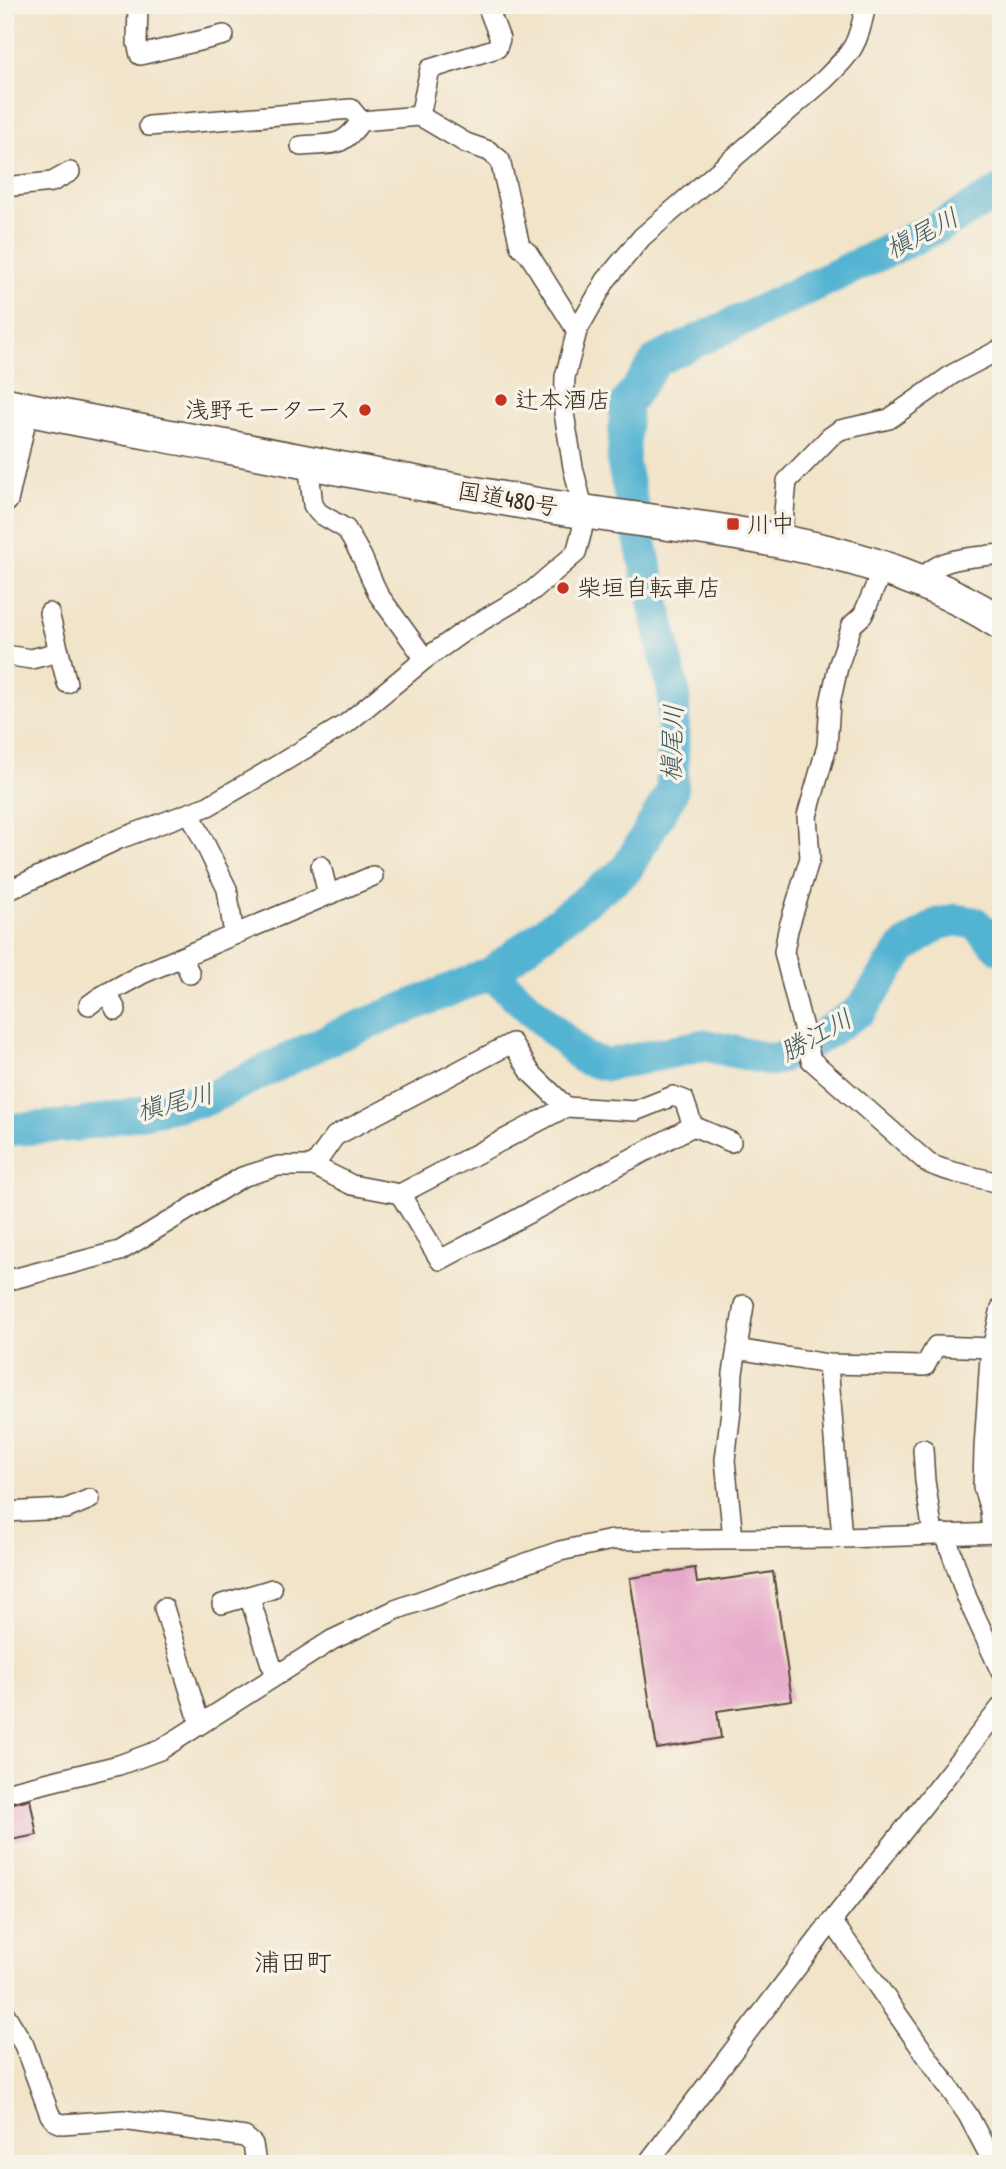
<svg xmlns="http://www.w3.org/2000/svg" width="1006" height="2169" font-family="'Patrick Hand','Klee One',sans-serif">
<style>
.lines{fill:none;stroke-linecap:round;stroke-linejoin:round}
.river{stroke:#53b3d2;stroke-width:33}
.building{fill:#e7a9c9}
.street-casing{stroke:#564638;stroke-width:22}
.secondary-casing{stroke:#564638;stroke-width:29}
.highway-casing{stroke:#564638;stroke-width:36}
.street{stroke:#fff;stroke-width:19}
.secondary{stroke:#fff;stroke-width:26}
.highway{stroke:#fff;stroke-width:33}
.poi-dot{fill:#c8321e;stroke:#f7f3e8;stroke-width:2.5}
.labels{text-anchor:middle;stroke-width:7;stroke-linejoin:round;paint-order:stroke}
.poi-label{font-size:24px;fill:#3b2a1e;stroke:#f7f3e8;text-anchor:start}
.street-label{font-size:24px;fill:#3b2a1e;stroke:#f7f3e8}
.water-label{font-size:26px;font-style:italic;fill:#435a5d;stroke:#f7f3e8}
.neighbourhood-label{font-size:26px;fill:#3b2a1e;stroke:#f7f3e8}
</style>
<rect width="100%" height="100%" fill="#f7f3e8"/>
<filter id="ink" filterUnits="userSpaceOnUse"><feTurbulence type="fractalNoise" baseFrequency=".0143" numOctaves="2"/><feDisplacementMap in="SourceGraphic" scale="14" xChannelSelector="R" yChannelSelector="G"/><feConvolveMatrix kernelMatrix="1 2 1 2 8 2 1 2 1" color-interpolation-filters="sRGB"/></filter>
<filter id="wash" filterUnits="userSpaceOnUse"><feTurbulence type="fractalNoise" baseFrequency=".00686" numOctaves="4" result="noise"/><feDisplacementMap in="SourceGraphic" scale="28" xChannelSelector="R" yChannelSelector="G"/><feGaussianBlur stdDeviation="1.57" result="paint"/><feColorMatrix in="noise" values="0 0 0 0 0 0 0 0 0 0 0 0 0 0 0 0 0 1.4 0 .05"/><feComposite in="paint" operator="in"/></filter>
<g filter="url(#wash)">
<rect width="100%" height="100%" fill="#f1e4c9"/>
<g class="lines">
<!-- river -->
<g class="river">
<path d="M 491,973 L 585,1059 L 608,1065 L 705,1045 L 772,1060 L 800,1050 L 861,1010 L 902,949 L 938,924 L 956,920 L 975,923 L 1001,949"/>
<path d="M 5,1130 L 78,1125 L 207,1099 L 332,1038 L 491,973 L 626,870 L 672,792 L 674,694 L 623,463 L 626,404 L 657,360 L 946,223 L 1001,191"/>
</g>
</g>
<g id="blocks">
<!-- building -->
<g class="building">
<path d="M 695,1568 L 697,1583 L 773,1572 L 792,1700 L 717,1711 L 721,1738 L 657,1749 L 630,1578 Z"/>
<path d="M 30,1799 L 37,1835 L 5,1841 L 5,1805 Z"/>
</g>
</g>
</g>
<g filter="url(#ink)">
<use href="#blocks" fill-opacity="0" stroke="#564638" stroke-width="2"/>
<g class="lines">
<defs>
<g id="street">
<path d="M 138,5 L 137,43 L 140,55 L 224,35"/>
<path d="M 420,116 L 466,143 L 489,151 L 500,160 L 520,246 L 528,253 L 577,331"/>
<path d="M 149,126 L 351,109 L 361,121 L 420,116 L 430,69 L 497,48 L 500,39 L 487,5"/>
<path d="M 301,146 C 332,143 342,149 361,121"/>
<path d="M 5,187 L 52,182 L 70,172"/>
<path d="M 308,462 L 313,505 L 319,513 L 346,529 L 362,557 L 378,594 L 425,659"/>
<path d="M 781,542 L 787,481 L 830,437 L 840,430 L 889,419 L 953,374 L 1001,349"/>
<path d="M 881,567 L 878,580 L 863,615 L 852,625 L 838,667 L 830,703 L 827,746 L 807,816 L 810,858 L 788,930 L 784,952 L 811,1060 L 928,1163 C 950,1174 977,1176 1001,1184"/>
<path d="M 921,581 C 937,556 973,558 1001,554"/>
<path d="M 49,613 L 67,683"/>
<path d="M 5,655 L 31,659 L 59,652"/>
<path d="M 190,813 L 227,889 L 234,935"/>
<path d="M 321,866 L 328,894"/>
<path d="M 5,892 L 119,839 L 208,806 L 263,774 L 346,724 L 425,659 L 463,632 L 532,591 L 576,553 L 582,531 L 584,512 L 573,467 L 564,413 L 565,377 L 577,331 L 606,280 L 642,237 L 824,80 C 854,50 857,47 866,5"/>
<path d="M 182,957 L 190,974"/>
<path d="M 107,993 L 116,1010"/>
<path d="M 89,1005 L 100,997 L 144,973 L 373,876"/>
<path d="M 314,1166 L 335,1136 L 512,1043 L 531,1073 L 566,1107 L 635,1111 L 673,1096 L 684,1100 L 693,1126 L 731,1142"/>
<path d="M 400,1194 L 440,1260 L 693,1126"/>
<path d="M 5,1281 L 120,1251 L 242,1177 L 278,1166 L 314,1166 L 352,1185 L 400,1194 L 566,1107"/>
<path d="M 737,1349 L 828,1364 L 925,1366 L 936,1346 L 992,1348"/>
<path d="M 828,1364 L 842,1538"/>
<path d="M 923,1449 L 925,1481 L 933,1534"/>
<path d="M 5,1512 L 66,1509 L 90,1499"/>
<path d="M 992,1533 L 990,1510 L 983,1487 L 984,1448 L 990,1358 L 1001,1308"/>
<path d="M 945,1534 L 967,1598 L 1001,1672"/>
<path d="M 733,1538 L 725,1460 L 731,1411 L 733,1373 L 744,1305"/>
<path d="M 272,1589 L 249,1596 L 271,1664 L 278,1674"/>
<path d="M 222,1604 L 249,1596"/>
<path d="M 164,1608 L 200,1724"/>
<path d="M 5,1793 L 119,1765 L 160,1750 L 332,1640 L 395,1610 L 560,1551 L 612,1540 L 842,1538 L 1001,1533"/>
<path d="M 832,1921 L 968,2115 L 994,2164"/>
<path d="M 5,2014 L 24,2045 L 50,2115 L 55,2121 L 62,2124 L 123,2120 L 245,2137 L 253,2144 L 256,2164"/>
<path d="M 647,2164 L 832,1921 L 1001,1707"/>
</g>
<path id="secondary" d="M 5,499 L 25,409"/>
<path id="highway" d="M 5,404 C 79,421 154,433 228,447 C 328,466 428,486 529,503 C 688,531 861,533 1001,623"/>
</defs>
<!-- street casing -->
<use href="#street" class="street-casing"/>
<!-- secondary casing -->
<use href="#secondary" class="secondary-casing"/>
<!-- highway casing -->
<use href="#highway" class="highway-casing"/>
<!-- street -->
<use href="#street" class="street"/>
<!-- secondary -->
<use href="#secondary" class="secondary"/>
<!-- highway -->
<use href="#highway" class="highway"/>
</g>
</g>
<!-- markers -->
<g class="poi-dot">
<circle cx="501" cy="400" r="7"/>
<circle cx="365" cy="410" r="7"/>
<rect x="726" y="517" width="14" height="14" rx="3.5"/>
<circle cx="563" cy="588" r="7"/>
</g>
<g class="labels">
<!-- poi labels -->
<g class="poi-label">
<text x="515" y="408">辻本酒店</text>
<text x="351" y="418" text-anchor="end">浅野モータース</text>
<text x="747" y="532">川中</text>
<text x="577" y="596">柴垣自転車店</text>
</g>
<!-- street labels -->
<g class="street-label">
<text transform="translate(508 499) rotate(10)" y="8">国道480号</text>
</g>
<!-- water labels -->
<g class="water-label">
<text transform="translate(922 233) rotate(-27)" y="9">槇尾川</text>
<text transform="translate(672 743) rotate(-88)" y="9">槇尾川</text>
<text transform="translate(816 1035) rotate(-29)" y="9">勝江川</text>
<text transform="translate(175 1102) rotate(-14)" y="9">槇尾川</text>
</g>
<!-- neighbourhood labels -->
<g class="neighbourhood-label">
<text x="293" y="1971">浦田町</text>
</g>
</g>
<!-- margin -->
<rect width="1006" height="2169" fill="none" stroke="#f7f3e8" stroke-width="28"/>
</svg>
